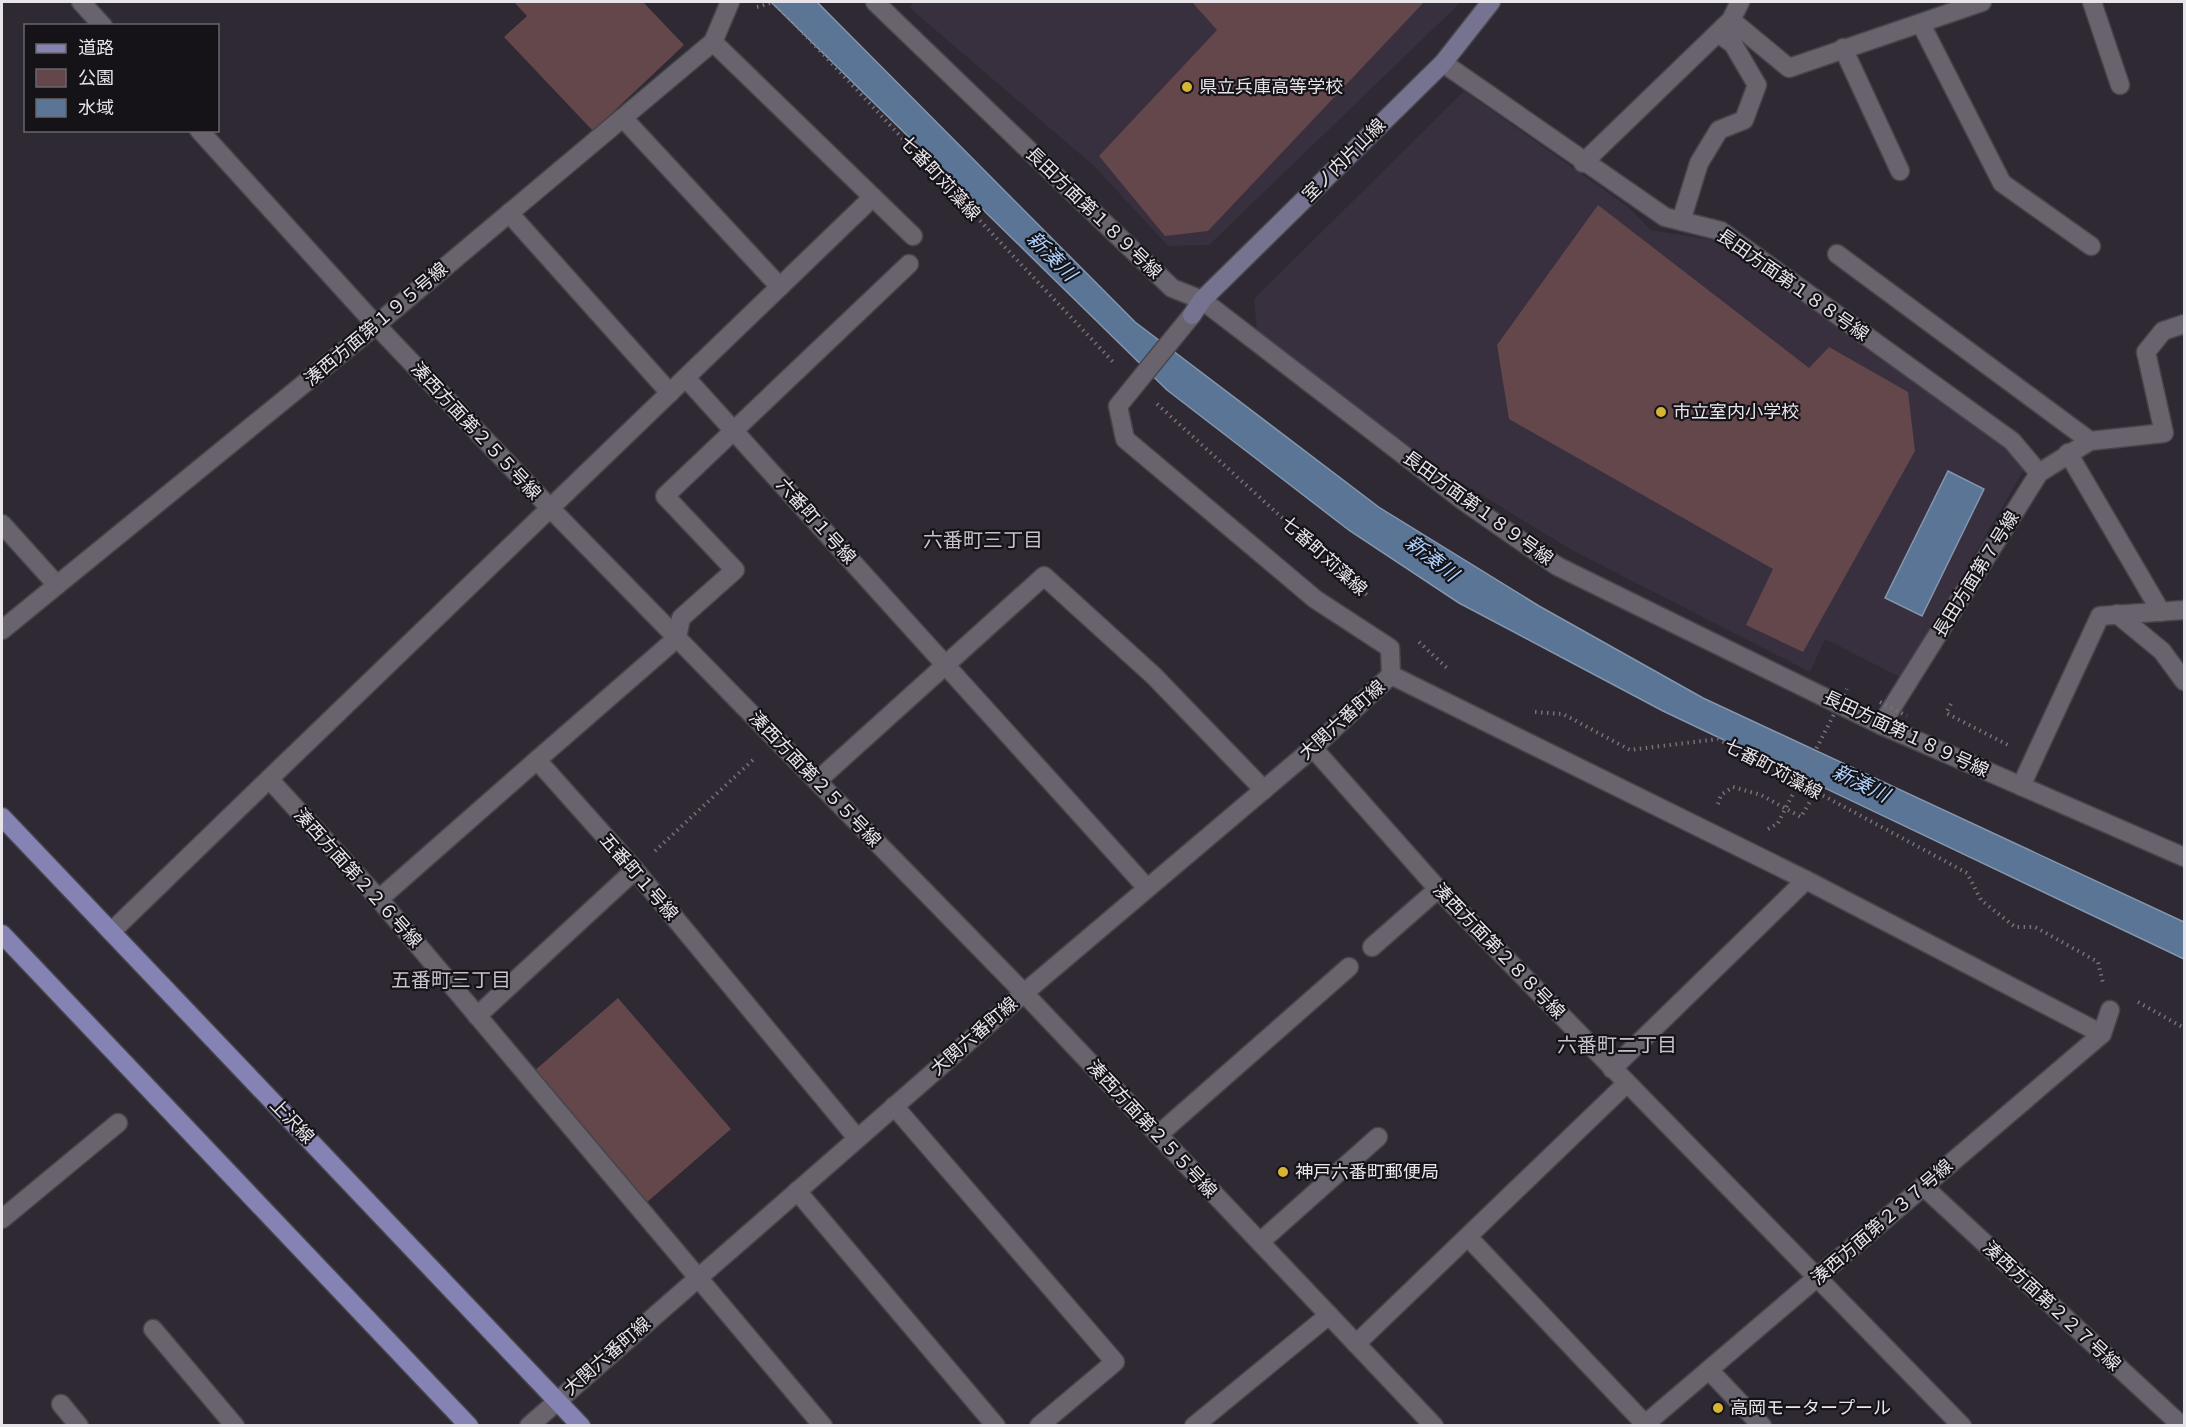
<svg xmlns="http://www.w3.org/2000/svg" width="2186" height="1427" font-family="Commissioner,'Noto Sans JP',sans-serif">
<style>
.built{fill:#38303e}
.green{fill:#63474b}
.water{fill:#5a7595;stroke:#8496ae;stroke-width:1.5}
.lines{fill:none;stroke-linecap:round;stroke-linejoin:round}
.lane-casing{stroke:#48444c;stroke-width:21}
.street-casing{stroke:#48444c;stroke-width:21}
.secondary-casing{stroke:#48444c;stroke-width:21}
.primary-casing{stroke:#48444c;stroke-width:21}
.path{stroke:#76727a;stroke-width:4;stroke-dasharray:1.5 4.5;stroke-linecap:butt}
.lane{stroke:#68636c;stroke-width:18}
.street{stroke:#68636c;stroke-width:18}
.secondary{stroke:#767390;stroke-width:18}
.primary{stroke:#8583b4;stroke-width:18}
.path-bridge{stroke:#76727a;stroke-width:4;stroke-dasharray:1.5 4.5;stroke-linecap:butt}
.poi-dot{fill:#d6b534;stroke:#151317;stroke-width:2}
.labels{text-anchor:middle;stroke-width:4.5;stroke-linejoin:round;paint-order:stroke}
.poi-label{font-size:18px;fill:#e7e4ea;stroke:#151317;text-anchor:start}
.street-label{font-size:18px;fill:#e7e4ea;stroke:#151317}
.water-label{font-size:20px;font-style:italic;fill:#aed2fe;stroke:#151317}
.neighbourhood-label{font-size:20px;fill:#c7c1cc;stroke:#151317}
</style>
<rect width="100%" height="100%" fill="#2e2932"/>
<!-- built -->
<g class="built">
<path d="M 914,2 L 1461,2 L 1209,245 L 1168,246 L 1095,167 L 909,7 Z"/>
<path d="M 1464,91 L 1627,206 L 1651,230 L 1718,241 L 2001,443 L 2025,468 L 1902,678 L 1825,639 L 1810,672 L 1570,549 L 1447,474 L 1257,333 L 1254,299 Z"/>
</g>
<!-- green -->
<g class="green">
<path d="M 514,2 L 643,2 L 684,45 L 593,131 L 504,37 L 527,16 Z"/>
<path d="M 1192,2 L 1424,2 L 1208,231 L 1165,236 L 1099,156 L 1217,30 Z"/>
<path d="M 1598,205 L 1809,368 L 1829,347 L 1908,392 L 1915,451 L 1803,652 L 1746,625 L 1773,569 L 1509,419 L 1497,345 Z"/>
<path d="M 618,998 L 731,1129 L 646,1203 L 533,1072 Z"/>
</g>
<!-- water -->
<g class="water">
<path d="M 771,2 L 817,2 L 1135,322 L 1380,508 L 1539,606 L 1703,698 L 2184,922 L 2184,959 L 1663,711 L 1459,603 L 1350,531 L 1167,390 Z"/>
<path d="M 1948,471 L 1984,489 L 1922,616 L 1885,598 Z"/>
</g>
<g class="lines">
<defs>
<g id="lane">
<path d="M 1372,947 L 1438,889"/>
<path d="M 1158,1135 L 1349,967"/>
</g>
<g id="street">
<path d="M 81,2 L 103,26"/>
<path d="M 875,2 L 1172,288 L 1202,300 L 1465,502 L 1557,566 L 1881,725 L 2184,857"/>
<path d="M 2092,2 L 2120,85"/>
<path d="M 1731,20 L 1789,68 L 1982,2"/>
<path d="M 1921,24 L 2002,183 L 2091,246"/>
<path d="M 713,42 L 913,236"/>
<path d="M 1843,48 L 1900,171"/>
<path d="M 1443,63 L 1665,217 L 1721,231 L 2012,441 L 2039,473"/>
<path d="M 623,118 L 780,287"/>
<path d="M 199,130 L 376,325 L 551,509 L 1024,993 L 1434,1426"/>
<path d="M 1583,163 L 1731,20 L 1740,2"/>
<path d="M 509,213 L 670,393"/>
<path d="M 1681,221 L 1699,163 L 1719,130 L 1744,120 L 1757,85 L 1733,44 L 1718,33"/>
<path d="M 1837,254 L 2090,441"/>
<path d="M 1192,315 L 1118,406 L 1125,439 L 1315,599 L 1390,648 L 1391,675"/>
<path d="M 686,378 L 1147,888"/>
<path d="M 2068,453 L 2161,612"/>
<path d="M 2,524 L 57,585"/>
<path d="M 2117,614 L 2162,651 L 2184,681"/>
<path d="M 2,630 L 376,325 L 713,42 L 730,2"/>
<path d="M 1391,675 L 1806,880 L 2102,1034"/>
<path d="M 1881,725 L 2039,473 L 2090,441 L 2164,433 L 2146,352 L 2163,331 L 2184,324"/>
<path d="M 1313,748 L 1438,889 L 1962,1426"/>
<path d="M 817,781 L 1044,576 L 1154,676 L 1264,790"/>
<path d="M 2021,786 L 2100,616 L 2184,610"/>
<path d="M 379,899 L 537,760"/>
<path d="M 111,932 L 269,779"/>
<path d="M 477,1016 L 635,870"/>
<path d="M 1612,1069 L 1806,880"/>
<path d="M 894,1106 L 1115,1362 L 1039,1426"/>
<path d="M 857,1138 L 635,870 L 537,760 L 677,638 L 681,618 L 735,570 L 665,496 L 909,264"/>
<path d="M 1923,1186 L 2182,1426"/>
<path d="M 797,1191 L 996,1426"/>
<path d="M 2,1219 L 118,1123"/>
<path d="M 1468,1237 L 1645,1424"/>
<path d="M 1260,1242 L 1378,1137"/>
<path d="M 153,1329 L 235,1426"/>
<path d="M 1356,1344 L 1626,1084"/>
<path d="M 1709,1370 L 1762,1426"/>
<path d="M 61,1404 L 79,1426"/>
<path d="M 529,1426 L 1024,993 L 1313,748 L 1391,675"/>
<path d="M 823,1426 L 379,899 L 269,779 L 873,197"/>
<path d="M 1194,1426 L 1329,1315"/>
<path d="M 1643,1426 L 2102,1034 L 2110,1010"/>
</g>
<path id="secondary" d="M 1192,315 L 1202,300 L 1443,63 L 1491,2"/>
<g id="primary">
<path d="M 2,817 L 581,1426"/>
<path d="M 2,934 L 469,1426"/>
</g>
</defs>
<!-- lane casing -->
<use href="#lane" class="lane-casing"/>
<!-- street casing -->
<use href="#street" class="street-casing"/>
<!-- secondary casing -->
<use href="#secondary" class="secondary-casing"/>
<!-- primary casing -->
<use href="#primary" class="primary-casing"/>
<!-- path -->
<g class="path">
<path d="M 757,7 L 774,2 L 1115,364"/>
<path d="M 1157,404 L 1367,595"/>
<path d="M 1419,642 L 1447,668"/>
<path d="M 1951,704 L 1946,713 L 2008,745"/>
<path d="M 1535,712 L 1563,714 L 1630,750 L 1718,739 L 1967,873 L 1981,900 L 2015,927 L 2035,927 L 2098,962 L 2103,983"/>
<path d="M 1718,804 L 1721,795 L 1733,787 L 1761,795 L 1801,817 L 1816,791"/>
<path d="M 1768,829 L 1778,823"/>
<path d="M 655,851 L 755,758"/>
<path d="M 2138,1002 L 2184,1028"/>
</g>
<!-- lane -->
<use href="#lane" class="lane"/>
<!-- street -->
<use href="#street" class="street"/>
<!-- secondary -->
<use href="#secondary" class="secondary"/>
<!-- primary -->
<use href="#primary" class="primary"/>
<!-- path-bridge -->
<g class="path-bridge">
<path d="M 1880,702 L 1907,716"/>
<path d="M 1778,823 L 1847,689"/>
</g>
</g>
<!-- markers -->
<g class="poi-dot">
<circle cx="1187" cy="87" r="6"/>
<circle cx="1661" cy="412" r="6"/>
<circle cx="1283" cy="1172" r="6"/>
<circle cx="1718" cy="1408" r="6"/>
</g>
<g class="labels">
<!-- poi labels -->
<g class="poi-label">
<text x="1199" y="93">県立兵庫高等学校</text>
<text x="1673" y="418">市立室内小学校</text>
<text x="1295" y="1178">神戸六番町郵便局</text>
<text x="1730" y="1414">高岡モータープール</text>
</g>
<!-- street labels -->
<g class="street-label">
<text transform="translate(1344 160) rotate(-45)" y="6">室ノ内片山線</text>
<text transform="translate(940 178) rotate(47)" y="6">七番町苅藻線</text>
<text transform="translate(1094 213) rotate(44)" y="6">長田方面第１８９号線</text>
<text transform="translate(1793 285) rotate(35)" y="6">長田方面第１８８号線</text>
<text transform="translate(376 324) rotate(-40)" y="6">湊西方面第１９５号線</text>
<text transform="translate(476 431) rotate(47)" y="6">湊西方面第２５５号線</text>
<text transform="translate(1478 508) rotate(36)" y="6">長田方面第１８９号線</text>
<text transform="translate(816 521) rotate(48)" y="6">六番町１号線</text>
<text transform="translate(1324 556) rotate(42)" y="6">七番町苅藻線</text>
<text transform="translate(1976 574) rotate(-58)" y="6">長田方面第７号線</text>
<text transform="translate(1342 720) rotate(-42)" y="6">大関六番町線</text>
<text transform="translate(1906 734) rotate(25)" y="6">長田方面第１８９号線</text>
<text transform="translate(1773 769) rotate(28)" y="6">七番町苅藻線</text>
<text transform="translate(815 779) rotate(46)" y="6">湊西方面第２５５号線</text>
<text transform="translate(639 877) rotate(49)" y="6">五番町１号線</text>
<text transform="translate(358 878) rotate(48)" y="6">湊西方面第２２６号線</text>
<text transform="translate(1499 951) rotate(46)" y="6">湊西方面第２８８号線</text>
<text transform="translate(974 1036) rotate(-41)" y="6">大関六番町線</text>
<text transform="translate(292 1121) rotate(46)" y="6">上沢線</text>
<text transform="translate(1152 1129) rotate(47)" y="6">湊西方面第２５５号線</text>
<text transform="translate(1882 1222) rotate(-41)" y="6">湊西方面第２３７号線</text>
<text transform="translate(2052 1306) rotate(43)" y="6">湊西方面第２２７号線</text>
<text transform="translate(607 1356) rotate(-41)" y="6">大関六番町線</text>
</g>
<!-- water labels -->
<g class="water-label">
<text transform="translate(1052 256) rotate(45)" y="7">新湊川</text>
<text transform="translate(1432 558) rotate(38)" y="7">新湊川</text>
<text transform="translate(1861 783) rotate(26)" y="7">新湊川</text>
</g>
<!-- neighbourhood labels -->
<g class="neighbourhood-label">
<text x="983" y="547">六番町三丁目</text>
<text x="451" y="987">五番町三丁目</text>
<text x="1617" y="1052">六番町二丁目</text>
</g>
</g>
<!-- border -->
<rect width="2186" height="1427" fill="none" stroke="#e7e4ea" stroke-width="6"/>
<!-- legend -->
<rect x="24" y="24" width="195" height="108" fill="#151317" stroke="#69676b" stroke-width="1.5"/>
<rect x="36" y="44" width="30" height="9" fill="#8583b4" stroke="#69676b" stroke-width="1.5"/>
<text x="78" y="54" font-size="18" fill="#e7e4ea">道路</text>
<rect x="36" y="69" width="30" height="18" fill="#63474b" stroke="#69676b" stroke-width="1.5"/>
<text x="78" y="84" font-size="18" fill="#e7e4ea">公園</text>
<rect x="36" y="99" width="30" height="18" fill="#5a7595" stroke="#69676b" stroke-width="1.5"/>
<text x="78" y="114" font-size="18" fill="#e7e4ea">水域</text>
</svg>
